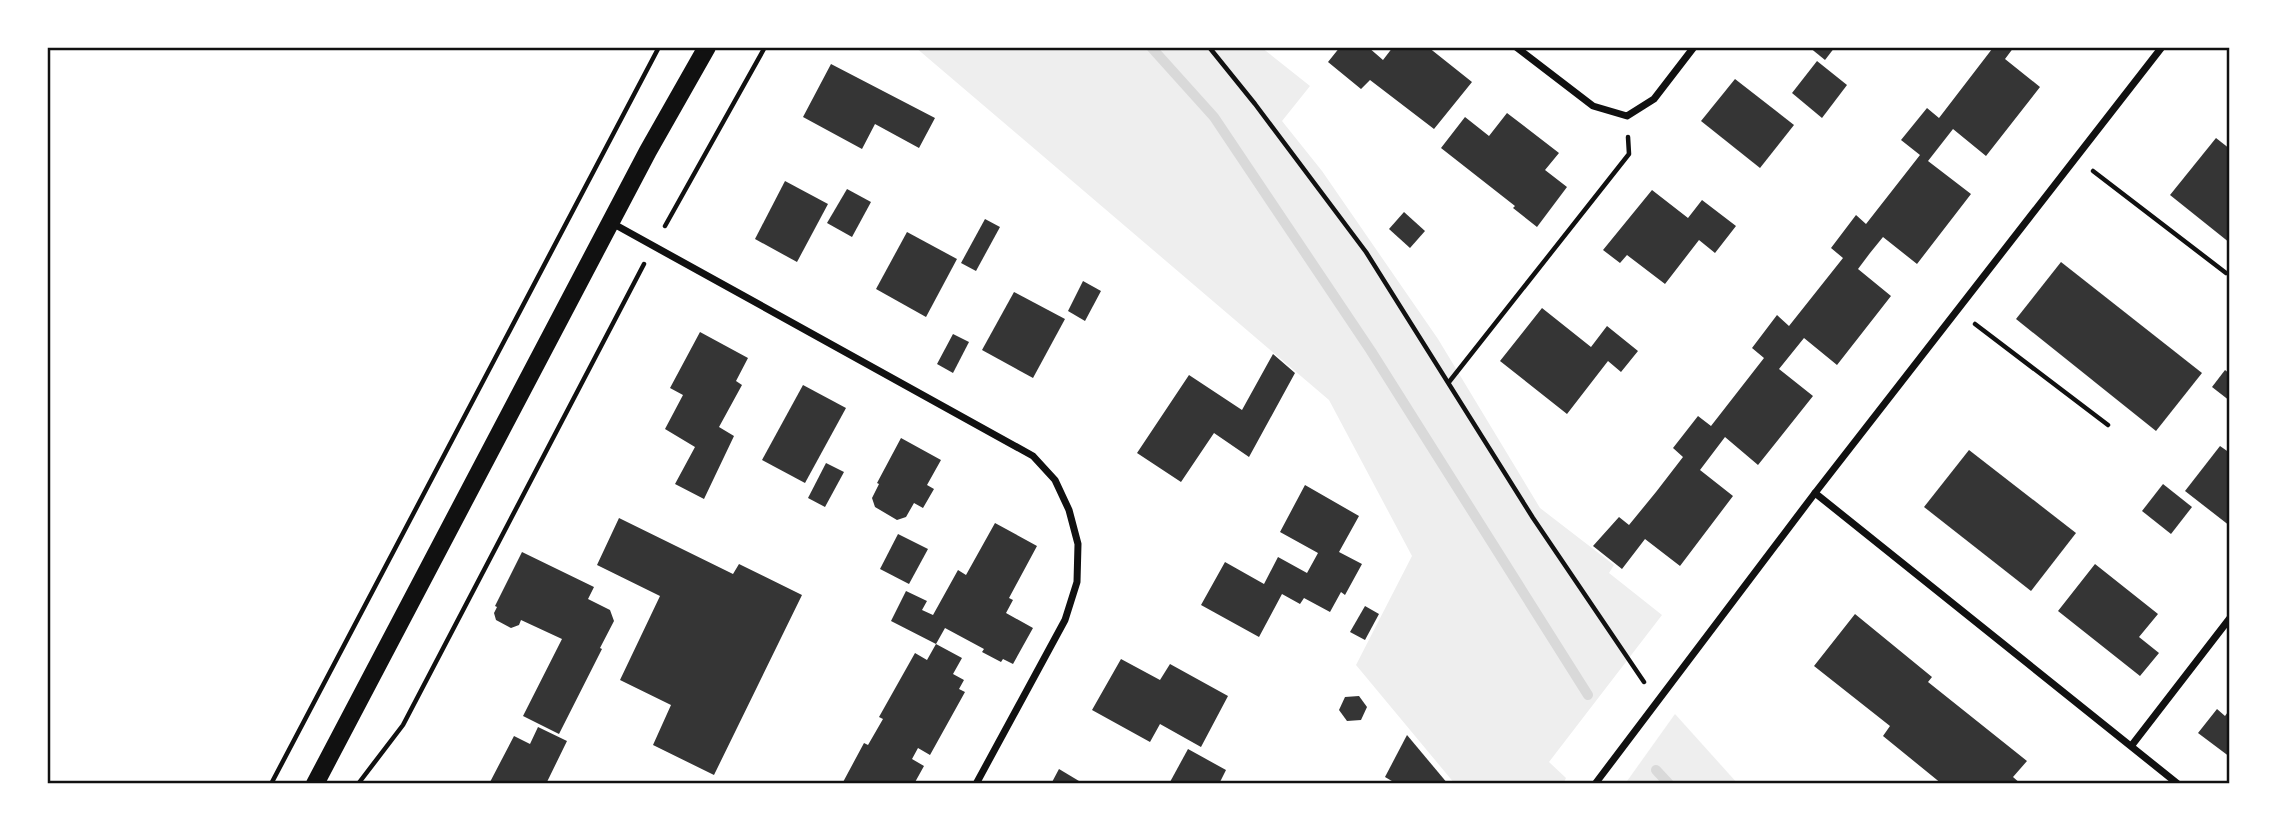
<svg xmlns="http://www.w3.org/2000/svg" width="2277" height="831" font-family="'Asap Condensed',sans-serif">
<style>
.green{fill:#eee}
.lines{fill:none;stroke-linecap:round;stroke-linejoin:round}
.stream{stroke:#d9d9d9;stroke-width:10}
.building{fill:#353535}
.path{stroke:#111;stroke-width:4.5}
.minor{stroke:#111;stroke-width:7}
.primary{stroke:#111;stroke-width:18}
.neatline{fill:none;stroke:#111;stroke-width:2.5}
</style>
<rect width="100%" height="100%" fill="#fff"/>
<!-- green -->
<g class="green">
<path d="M 915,47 L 1261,47 L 1310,86 L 1282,121 L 1322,171 L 1438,339 L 1540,508 L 1614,565 L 1609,573 L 1662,615 L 1549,762 L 1566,778 L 1563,784 L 1455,784 L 1356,665 L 1412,556 L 1329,400 Z"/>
<path d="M 1675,714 L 1738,784 L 1625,784 Z"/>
</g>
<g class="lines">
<!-- stream -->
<g class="stream">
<path d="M 1151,47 L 1214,117 L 1371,351 L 1588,695"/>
<path d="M 1656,770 L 1669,784"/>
</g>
</g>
<!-- building -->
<g class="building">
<path d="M 1340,47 L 1368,47 L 1383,60 L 1393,47 L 1428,47 L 1472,82 L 1434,129 L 1370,80 L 1361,89 L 1328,62 Z"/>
<path d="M 1809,47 L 1835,47 L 1825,60 Z"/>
<path d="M 1989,47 L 2014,47 L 2005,59 L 2040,87 L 1986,156 L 1953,129 L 1928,161 L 1971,194 L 1917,264 L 1883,237 L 1870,253 L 1858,269 L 1891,296 L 1837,365 L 1804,338 L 1779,369 L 1813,396 L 1758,465 L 1725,437 L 1700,470 L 1733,496 L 1680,566 L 1645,539 L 1622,569 L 1593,546 L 1619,517 L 1629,525 L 1656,492 L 1683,457 L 1673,448 L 1698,416 L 1711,426 L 1764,358 L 1752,348 L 1777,315 L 1789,326 L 1843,258 L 1831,248 L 1856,215 L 1866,224 L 1920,155 L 1901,140 L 1927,108 L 1939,118 L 1992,49 Z"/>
<path d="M 1817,61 L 1847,85 L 1822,118 L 1792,93 Z"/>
<path d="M 831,64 L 935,118 L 919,148 L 875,124 L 862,149 L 803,117 Z"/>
<path d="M 1735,79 L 1794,125 L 1760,168 L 1701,121 Z"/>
<path d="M 1507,113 L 1559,153 L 1545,170 L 1567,187 L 1537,227 L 1513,208 L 1515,206 L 1441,148 L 1465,117 L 1489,136 Z"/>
<path d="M 2216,138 L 2230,149 L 2230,243 L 2170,195 Z"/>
<path d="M 785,181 L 828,204 L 797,262 L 755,239 Z"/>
<path d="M 847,189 L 871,202 L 852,237 L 827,223 Z"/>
<path d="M 1652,190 L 1688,218 L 1702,200 L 1736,226 L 1715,253 L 1699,240 L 1665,284 L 1627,255 L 1620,263 L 1603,250 Z"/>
<path d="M 1404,212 L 1425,231 L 1410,248 L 1389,229 Z"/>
<path d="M 985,219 L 1000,227 L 976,271 L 961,263 Z"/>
<path d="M 907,232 L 957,259 L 926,317 L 876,289 Z"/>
<path d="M 2061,262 L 2202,373 L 2156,431 L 2016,319 Z"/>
<path d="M 1083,281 L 1101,291 L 1085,321 L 1068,311 Z"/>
<path d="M 1014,292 L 1065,319 L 1033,378 L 982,350 Z"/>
<path d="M 1542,308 L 1591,347 L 1607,326 L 1638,351 L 1621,372 L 1608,361 L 1567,414 L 1500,361 Z"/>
<path d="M 700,332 L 748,358 L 736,381 L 742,385 L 719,427 L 734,436 L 704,499 L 675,484 L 695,447 L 665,429 L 683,395 L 670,388 Z"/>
<path d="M 953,334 L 969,342 L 953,373 L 937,364 Z"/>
<path d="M 1273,354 L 1295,373 L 1249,457 L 1214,433 L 1181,482 L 1137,453 L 1189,375 L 1242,410 Z"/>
<path d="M 2225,370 L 2230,374 L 2230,401 L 2212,387 Z"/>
<path d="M 803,385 L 846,408 L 805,483 L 762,460 Z"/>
<path d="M 901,438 L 941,460 L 927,485 L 934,489 L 923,508 L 914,503 L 906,517 L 897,520 L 875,507 L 872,498 L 879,484 L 877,483 Z"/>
<path d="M 2220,446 L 2230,453 L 2230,526 L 2185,491 Z"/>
<path d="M 1969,450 L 2076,533 L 2031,591 L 1924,507 Z"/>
<path d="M 826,463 L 844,472 L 825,507 L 808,498 Z"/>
<path d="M 2163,484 L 2192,507 L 2171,534 L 2142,511 Z"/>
<path d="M 1305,485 L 1359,516 L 1339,552 L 1362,564 L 1345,595 L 1341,592 L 1330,612 L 1304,598 L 1300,604 L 1282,594 L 1259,637 L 1201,605 L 1225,562 L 1264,584 L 1278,557 L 1307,573 L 1318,553 L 1280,532 Z"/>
<path d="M 619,518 L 733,574 L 739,564 L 802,595 L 714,775 L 653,745 L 671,705 L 620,680 L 660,596 L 597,565 Z"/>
<path d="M 995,523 L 1037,546 L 1009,598 L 1013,600 L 1006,613 L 1033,628 L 1013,664 L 1003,659 L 1001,662 L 982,652 L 984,649 L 945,628 L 936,644 L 891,621 L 906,591 L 927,601 L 922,610 L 933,615 L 958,570 L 966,575 Z"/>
<path d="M 898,534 L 928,549 L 909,584 L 880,569 Z"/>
<path d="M 522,552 L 594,587 L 588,599 L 610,610 L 614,621 L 600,648 L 602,649 L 559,734 L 523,716 L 562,639 L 521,620 L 519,625 L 511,628 L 496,620 L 494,613 L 497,607 L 495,606 Z"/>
<path d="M 2095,564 L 2158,614 L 2139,637 L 2159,653 L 2140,676 L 2058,611 Z"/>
<path d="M 1365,606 L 1379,614 L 1365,640 L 1350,632 Z"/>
<path d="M 1855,614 L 1932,677 L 1928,682 L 2027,761 L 2013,777 L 2021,784 L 1942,784 L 1883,736 L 1890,726 L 1814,666 Z"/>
<path d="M 936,644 L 962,658 L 953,674 L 964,680 L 959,689 L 965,692 L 930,755 L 918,748 L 912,759 L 924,766 L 914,784 L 842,784 L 864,743 L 868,745 L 883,719 L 879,717 L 915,653 L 927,660 Z"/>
<path d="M 1121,659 L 1160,680 L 1170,664 L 1228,696 L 1201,747 L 1160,724 L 1150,742 L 1092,710 Z"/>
<path d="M 1359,696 L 1367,707 L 1361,720 L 1347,721 L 1339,710 L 1345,697 Z"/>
<path d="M 2217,709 L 2225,716 L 2230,709 L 2230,757 L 2198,733 Z"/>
<path d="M 538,727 L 567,741 L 546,784 L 489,784 L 514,736 L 530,744 Z"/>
<path d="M 1407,735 L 1448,784 L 1397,784 L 1385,777 Z"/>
<path d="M 1188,749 L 1226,770 L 1219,784 L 1170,782 Z"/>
<path d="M 1059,769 L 1084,784 L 1051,784 Z"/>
</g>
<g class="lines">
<!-- path -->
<g class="path">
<path d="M 1209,47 L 1255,104 L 1366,252 L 1533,518 L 1644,682"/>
<path d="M 2093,171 L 2226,273"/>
<path d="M 665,226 L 765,47"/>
<path d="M 1975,324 L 2108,425"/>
<path d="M 1449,382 L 1629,154 L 1628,137"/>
<path d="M 271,784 L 659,47"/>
<path d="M 358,784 L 403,725 L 644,264"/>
</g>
<!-- minor -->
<g class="minor">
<path d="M 1516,47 L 1593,106 L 1627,116 L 1654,99 L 1694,47"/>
<path d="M 612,223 L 1033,456 L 1055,480 L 1069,510 L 1078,544 L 1077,582 L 1065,620 L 976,784"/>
<path d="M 1815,493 L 2178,784"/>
<path d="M 2132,745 L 2230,618"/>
<path d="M 1595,784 L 1815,493 L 2162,47"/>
</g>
<!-- primary -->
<path class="primary" d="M 315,784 L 648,151 L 707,47"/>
</g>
<!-- border -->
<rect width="2277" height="831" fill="none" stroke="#ffffff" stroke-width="98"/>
<rect x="49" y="49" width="2179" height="733" class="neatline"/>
</svg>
